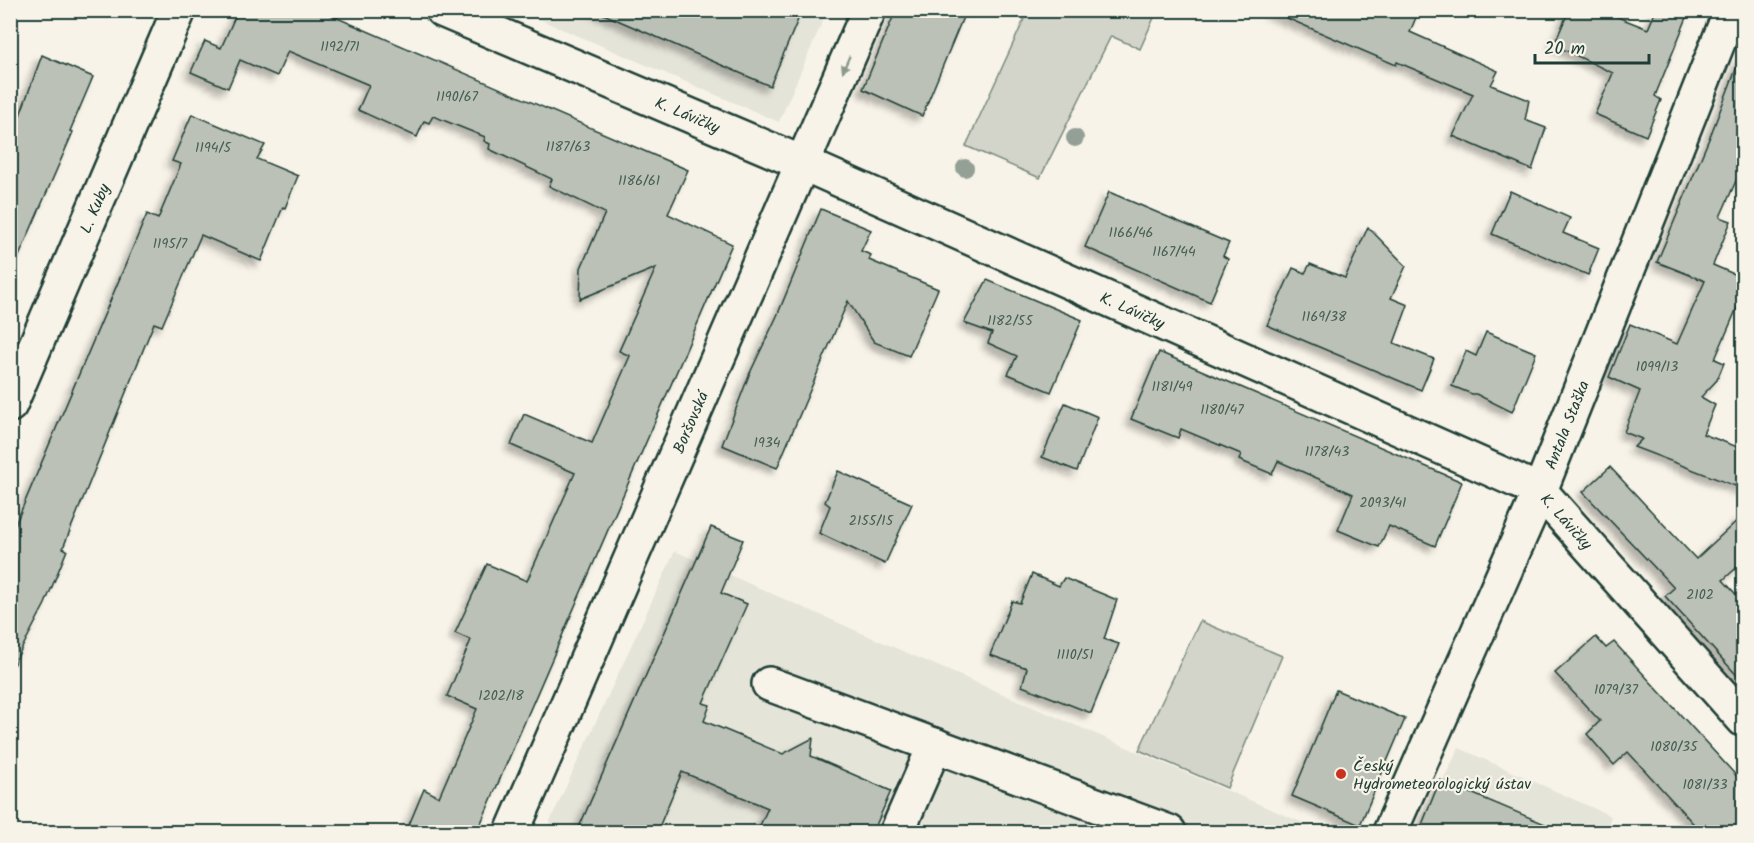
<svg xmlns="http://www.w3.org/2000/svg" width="1754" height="843" font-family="Kalam,sans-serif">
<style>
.built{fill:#e5e4d9}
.green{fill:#d3d5ca;stroke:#79897f;stroke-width:1.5}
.building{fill:#bbc1b6;stroke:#1f3d34;stroke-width:1.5;filter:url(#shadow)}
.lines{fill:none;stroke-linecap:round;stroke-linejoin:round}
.minor-casing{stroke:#1f3d34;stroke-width:38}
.minor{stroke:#f7f3e8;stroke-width:33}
.tree{fill:#949f96}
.oneway{fill:#8b988e}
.poi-dot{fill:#c8321e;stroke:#f7f3e8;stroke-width:2}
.labels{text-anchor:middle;stroke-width:4.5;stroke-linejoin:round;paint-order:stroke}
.number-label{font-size:14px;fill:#465e54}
.street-label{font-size:16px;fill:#1f3d34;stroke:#f7f3e8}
.poi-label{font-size:16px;fill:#1f3d34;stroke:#f7f3e8;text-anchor:start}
</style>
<defs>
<filter id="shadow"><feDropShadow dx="-5.5" dy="5.5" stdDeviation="3" flood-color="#0004"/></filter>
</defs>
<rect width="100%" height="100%" fill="#f7f3e8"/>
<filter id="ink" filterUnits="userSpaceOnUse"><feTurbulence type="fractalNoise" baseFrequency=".0167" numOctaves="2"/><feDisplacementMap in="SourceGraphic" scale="12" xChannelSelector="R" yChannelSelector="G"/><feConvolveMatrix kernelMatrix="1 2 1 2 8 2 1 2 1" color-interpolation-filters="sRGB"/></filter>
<g filter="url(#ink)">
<!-- built -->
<g class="built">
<path d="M 520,11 L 827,11 L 779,122 Z"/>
<path d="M 675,551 L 898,649 L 1324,832 L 545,832 Z"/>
<path d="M 1459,748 L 1611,816 L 1606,832 L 1418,832 Z"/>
</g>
<!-- green -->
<g class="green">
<path d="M 1028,11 L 1157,11 L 1140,49 L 1111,36 L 1040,178 L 966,146 Z"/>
<path d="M 1200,621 L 1282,656 L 1227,788 L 1139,750 Z"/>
</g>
<!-- building -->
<g class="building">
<path d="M 238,10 L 319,10 L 688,170 L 668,214 L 732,244 L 477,832 L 406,832 L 424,789 L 439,797 L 477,709 L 447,696 L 471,640 L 455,633 L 487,564 L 527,581 L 575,473 L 511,445 L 524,414 L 592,443 L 630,356 L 619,351 L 656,268 L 580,299 L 581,268 L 605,213 L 549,186 L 552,179 L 489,149 L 490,144 L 484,141 L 485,137 L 433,116 L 429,123 L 424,121 L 417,137 L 358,110 L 369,85 L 288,51 L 277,76 L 240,60 L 228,88 L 191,72 L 205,41 L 221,48 Z"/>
<path d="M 594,10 L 802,10 L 770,86 Z"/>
<path d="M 896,10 L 966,10 L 922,116 L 863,89 Z"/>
<path d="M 1268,10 L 1419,10 L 1410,32 L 1498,71 L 1491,85 L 1529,100 L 1525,120 L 1546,128 L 1532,170 L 1453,136 L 1473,94 L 1397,62 L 1396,65 Z"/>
<path d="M 1569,10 L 1600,10 L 1648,29 L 1656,10 L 1690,10 L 1655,96 L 1661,100 L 1646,136 L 1595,114 L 1613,73 L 1554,45 Z"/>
<path d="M 42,55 L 93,77 L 70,131 L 73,132 L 10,277 L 10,114 L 19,118 Z"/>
<path d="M 1741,56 L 1743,57 L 1743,165 L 1720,217 L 1731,221 L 1713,265 L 1743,278 L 1743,294 L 1715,359 L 1724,363 L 1717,380 L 1701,397 L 1715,405 L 1703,434 L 1743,449 L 1743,489 L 1634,447 L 1642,439 L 1624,432 L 1640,391 L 1609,377 L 1630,324 L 1677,344 L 1705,281 L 1657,262 L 1711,134 Z"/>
<path d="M 192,114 L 265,145 L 257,159 L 298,176 L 285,208 L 283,207 L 261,261 L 201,235 L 162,326 L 154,323 L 63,548 L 67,550 L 45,604 L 10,671 L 10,537 L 147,214 L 158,219 L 181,164 L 172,161 Z"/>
<path d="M 1510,191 L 1570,218 L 1563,233 L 1599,248 L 1588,275 L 1492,234 Z"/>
<path d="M 1109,192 L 1229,243 L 1223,256 L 1228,259 L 1210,302 L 1085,247 Z"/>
<path d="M 821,209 L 871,230 L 861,251 L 871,255 L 869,260 L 938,289 L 909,356 L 874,342 L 848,301 L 777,468 L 722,445 L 749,375 L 777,316 Z"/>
<path d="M 1368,227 L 1406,266 L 1391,298 L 1408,305 L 1394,343 L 1434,359 L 1421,390 L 1267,325 L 1293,268 L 1305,273 L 1310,264 L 1345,278 Z"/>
<path d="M 987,280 L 1082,320 L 1051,392 L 1008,374 L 1017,356 L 988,343 L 992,333 L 964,323 Z"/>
<path d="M 1486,332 L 1536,353 L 1512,412 L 1476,394 L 1472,394 L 1452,386 L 1466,351 L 1476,356 Z"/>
<path d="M 1159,352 L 1462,482 L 1435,546 L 1389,526 L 1379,547 L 1338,530 L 1353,494 L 1278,461 L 1272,474 L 1239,460 L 1241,454 L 1181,429 L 1178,438 L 1131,419 Z"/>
<path d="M 1065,403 L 1098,417 L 1077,471 L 1042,457 Z"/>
<path d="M 1610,467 L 1696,559 L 1743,515 L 1743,562 L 1723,580 L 1743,602 L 1743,682 L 1665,596 L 1674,588 L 1583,492 Z"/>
<path d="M 838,471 L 912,504 L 885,564 L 819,533 L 830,506 L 825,502 Z"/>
<path d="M 711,527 L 743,540 L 721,593 L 747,604 L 703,703 L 710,705 L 704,721 L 783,754 L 813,738 L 811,756 L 891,791 L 873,832 L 757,832 L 768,808 L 682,772 L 657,832 L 577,832 Z"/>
<path d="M 1032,574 L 1059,586 L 1064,578 L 1117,600 L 1104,639 L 1119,644 L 1091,713 L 1022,686 L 1027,668 L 990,655 L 1012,601 L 1020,603 Z"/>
<path d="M 1596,637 L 1606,648 L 1614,642 L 1743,783 L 1743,832 L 1701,832 L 1628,752 L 1614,765 L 1587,734 L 1600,721 L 1555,673 Z"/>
<path d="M 1336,690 L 1405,719 L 1360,825 L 1292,796 Z"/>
<path d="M 1440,780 L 1564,832 L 1419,832 Z"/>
</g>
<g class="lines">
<defs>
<g id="minor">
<path id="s1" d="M 442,10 L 802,163 L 1540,491 L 1744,720"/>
<path id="s2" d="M 10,405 L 179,10"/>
<path d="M 769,684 L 1169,832"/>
<path id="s3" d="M 512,832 L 869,10"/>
<path d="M 897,832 L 935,745"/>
<path id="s4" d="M 1390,832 L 1540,491 L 1731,10"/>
</g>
</defs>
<!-- minor casing -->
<use href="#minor" class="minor-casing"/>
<!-- minor -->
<use href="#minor" class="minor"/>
</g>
<!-- trees -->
<g class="tree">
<circle cx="1075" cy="138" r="9"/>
<circle cx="965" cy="168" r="9"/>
</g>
<!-- one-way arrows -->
<defs><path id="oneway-solid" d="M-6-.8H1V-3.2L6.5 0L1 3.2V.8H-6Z" transform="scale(1.5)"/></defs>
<use class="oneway" href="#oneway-solid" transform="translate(846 64) rotate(114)"/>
</g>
<!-- markers -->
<circle class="poi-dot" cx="1341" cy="774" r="6"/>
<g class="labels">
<!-- number labels -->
<g class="number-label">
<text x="340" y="51">1192/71</text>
<text x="457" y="101">1190/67</text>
<text x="568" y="151">1187/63</text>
<text x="213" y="152">1194/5</text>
<text x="639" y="185">1186/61</text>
<text x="1131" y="237">1166/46</text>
<text x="170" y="248">1195/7</text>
<text x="1174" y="256">1167/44</text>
<text x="1324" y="321">1169/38</text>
<text x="1010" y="325">1182/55</text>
<text x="1657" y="371">1099/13</text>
<text x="1172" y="391">1181/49</text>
<text x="1222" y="414">1180/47</text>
<text x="767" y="447">1934</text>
<text x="1327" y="456">1178/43</text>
<text x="1383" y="507">2093/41</text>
<text x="871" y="525">2155/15</text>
<text x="1700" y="599">2102</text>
<text x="1075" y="659">1110/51</text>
<text x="1616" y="694">1079/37</text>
<text x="501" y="700">1202/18</text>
<text x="1674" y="751">1080/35</text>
<text x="1705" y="789">1081/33</text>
</g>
<!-- street labels -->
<g class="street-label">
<text dy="6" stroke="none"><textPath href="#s1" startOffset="267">K. Lávičky</textPath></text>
<text dy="6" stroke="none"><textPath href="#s2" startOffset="214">L. Kuby</textPath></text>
<text dy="6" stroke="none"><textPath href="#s1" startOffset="753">K. Lávičky</textPath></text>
<text dy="6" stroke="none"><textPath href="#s3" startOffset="447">Boršovská</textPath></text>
<text dy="6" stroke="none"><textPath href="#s4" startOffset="444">Antala Staška</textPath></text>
<text dy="6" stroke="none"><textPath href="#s1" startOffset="1239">K. Lávičky</textPath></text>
</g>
<!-- poi labels -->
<g class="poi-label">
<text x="1353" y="771">Český<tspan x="1353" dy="18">Hydrometeorologický ústav</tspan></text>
</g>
</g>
<!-- margin -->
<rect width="1754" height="843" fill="none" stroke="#f7f3e8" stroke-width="36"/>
<rect x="18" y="18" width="1718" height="807" fill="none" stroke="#1f3d34" stroke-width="2" filter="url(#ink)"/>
<!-- scale -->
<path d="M1535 54v9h114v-9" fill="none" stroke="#1f3d34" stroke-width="3"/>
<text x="1544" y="54" font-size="18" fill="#1f3d34" stroke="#f7f3e8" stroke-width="4.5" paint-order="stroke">20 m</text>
</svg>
